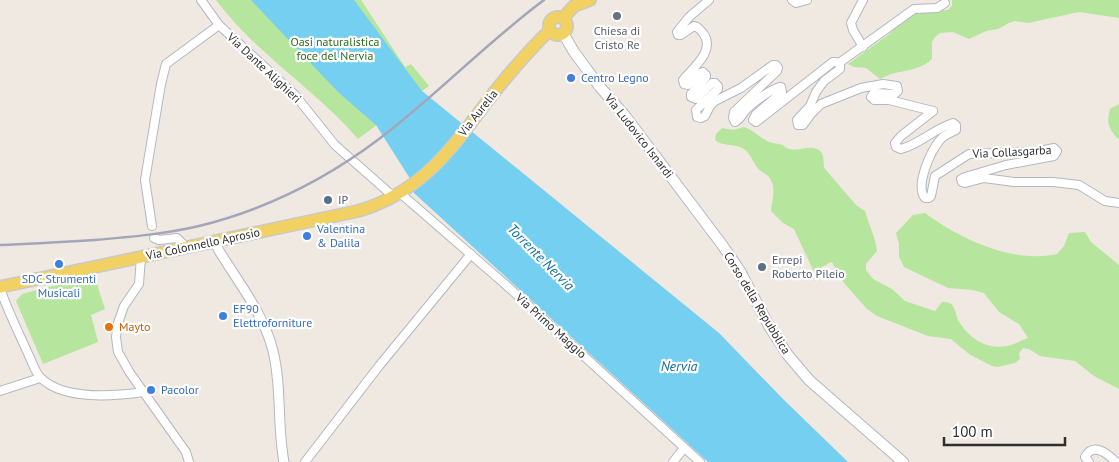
<svg xmlns="http://www.w3.org/2000/svg" width="1119" height="462" font-family="'PT Sans',sans-serif">
<style>
.green{fill:#b6e59e}
.water{fill:#75cff0}
.lines{fill:none;stroke-linecap:round;stroke-linejoin:round}
.minor-casing{stroke:#b4b7c1;stroke-width:10}
.tertiary-casing{stroke:#b4b7c1;stroke-width:11}
.secondary-casing{stroke:#b4b7c1;stroke-width:12}
.primary-casing{stroke:#c9c9c9;stroke-width:14}
.minor{stroke:#fff;stroke-width:8}
.tertiary{stroke:#fff;stroke-width:9}
.secondary{stroke:#fff;stroke-width:10}
.primary{stroke:#f2d163;stroke-width:11}
.rail{stroke:#a3a6b8;stroke-width:2.5}
.worship-dot{fill:#6b7280;stroke:#fff;stroke-width:2}
.shop-dot{fill:#3f7fe0;stroke:#fff;stroke-width:2}
.service-dot{fill:#5c6f8a;stroke:#fff;stroke-width:2}
.food-dot{fill:#e8710a;stroke:#fff;stroke-width:2}
.labels{text-anchor:middle;stroke-width:4.5;stroke-linejoin:round;paint-order:stroke}
.worship-label{font-size:12px;fill:#5b616d;stroke:#fff}
.park-label{font-size:12px;fill:#2c6e1b;stroke:#fff}
.street-label{font-size:12px;fill:#2e2e2e;stroke:#fff}
.shop-label{font-size:12px;fill:#366cbe;stroke:#fff;text-anchor:start}
.service-label{font-size:12px;fill:#4e5e75;stroke:#fff;text-anchor:start}
.food-label{font-size:12px;fill:#c56008;stroke:#fff;text-anchor:start}
.water-label{font-size:14px;font-style:italic;fill:#0d6fa3;stroke:#fff}
</style>
<rect width="100%" height="100%" fill="#efe9e1"/>
<!-- green -->
<g class="green">
<path d="M 216,0 L 361,0 L 405,67 L 411,64 L 429,86 L 358,139 C 315,89 256,54 216,0 Z"/>
<path d="M 952,0 L 1119,0 L 1119,18 L 1079,12 L 1028,23 L 1015,21 L 1009,23 L 998,29 L 986,31 L 969,39 L 953,32 L 940,33 L 935,37 L 932,42 L 932,59 C 922,69 908,70 895,73 C 889,74 885,77 880,79 L 866,68 L 854,67 L 848,64 L 888,35 L 910,14 L 921,11 L 948,10 L 952,6 Z"/>
<path d="M 1119,104 L 1119,140 C 1109,129 1106,124 1110,109 Z"/>
<path d="M 744,127 C 753,130 759,137 767,141 C 772,144 778,143 783,145 C 784,146 788,149 789,149 C 798,152 807,145 817,149 C 826,153 822,162 825,169 L 856,205 L 865,211 C 869,226 875,235 877,251 L 866,264 L 866,270 L 873,279 L 892,289 L 905,301 L 935,311 L 942,302 C 946,302 950,302 952,305 C 956,310 956,315 958,320 C 968,337 985,350 1007,346 C 1014,345 1022,340 1028,338 L 1019,324 L 999,312 L 984,293 L 972,290 L 948,288 L 904,267 L 899,257 L 899,244 L 896,233 L 913,215 L 925,213 C 960,239 1013,264 1057,254 L 1064,246 L 1069,233 L 1085,232 L 1091,242 L 1119,265 L 1119,389 L 1094,376 L 1075,361 L 1040,356 L 1029,349 L 1023,348 L 1019,353 L 1020,359 L 1015,363 L 998,367 L 992,366 L 969,354 L 951,339 L 928,336 L 877,316 L 867,309 L 859,300 L 844,283 L 832,262 L 829,263 L 814,272 L 794,229 L 783,223 L 771,211 C 772,199 777,188 769,177 C 766,173 760,172 757,167 C 751,159 751,152 740,147 C 732,144 722,146 715,140 L 716,134 L 722,128 L 733,130 Z"/>
<path d="M 94,275 L 105,309 L 91,315 L 98,342 L 43,364 L 16,301 L 22,294 Z"/>
</g>
<!-- water -->
<path class="water" d="M 251,0 L 354,0 L 422,91 L 719,333 L 782,398 L 848,462 L 708,462 L 414,193 L 409,177 L 376,125 L 338,92 Z"/>
<g class="lines">
<defs>
<g id="minor">
<path d="M 201,0 L 219,25 L 295,95 L 335,145 L 394,197"/>
<path d="M 709,0 L 689,17 L 677,32 L 678,35 L 681,35 L 694,26 C 699,27 699,29 703,33 C 716,50 694,67 683,80 L 684,84 L 688,85 L 700,73 L 703,72 L 706,75 L 706,77 L 691,94 L 691,97 L 696,99 L 712,83 L 715,83 L 718,86 L 718,89 L 696,110 L 697,117 L 701,118 L 705,116 L 710,106 L 715,101 L 741,88 L 773,65 L 776,65 L 778,68 L 777,71 L 734,112 L 733,118 L 735,122 C 741,119 742,114 746,110 C 752,103 774,87 781,87 L 782,92 L 756,114 L 753,120 L 756,122 L 833,62 L 836,62 L 840,64 L 840,69 L 824,81 L 816,92 L 810,106 L 797,120 L 798,125 L 803,125 L 811,114 L 821,104 L 861,88 L 883,84 L 897,86 L 898,91 L 895,94 L 874,93 L 871,97 L 874,100 L 889,100 L 933,111"/>
<path d="M 792,0 L 796,3 L 807,0"/>
<path d="M 863,0 L 851,23 L 853,30 L 863,47"/>
<path d="M 839,63 L 914,9 L 937,8 L 945,3"/>
<path d="M 933,111 L 901,136 L 895,143 L 896,147 L 901,149 C 920,144 934,129 953,123 L 956,125 L 956,130 C 950,133 944,135 940,140 C 930,152 915,186 925,198 L 929,198 L 931,196 L 935,176 L 969,154 L 1035,152 L 1054,148 L 1057,151 L 1054,156 L 1006,165 L 965,177 L 961,179 L 962,182 L 965,183 L 984,178 L 1014,182 L 1053,182 L 1079,185 L 1105,201 L 1119,203"/>
<path d="M 400,193 L 506,285 L 700,462"/>
<path d="M 152,226 L 145,180 L 161,84 L 166,64 L 219,25"/>
<path d="M 154,238 L 159,240 L 177,238 L 187,248"/>
<path d="M 141,257 L 139,284 L 124,306 L 118,323 L 116,337 L 118,352 L 130,373 L 186,452 L 189,462"/>
<path d="M 0,288 C 8,312 20,335 30,358 C 33,364 36,374 41,378 C 64,401 115,396 144,392"/>
<path d="M 0,391 L 40,378"/>
<path d="M 305,462 L 379,366 L 471,254"/>
<path d="M 673,462 L 684,448"/>
<path d="M 1089,462 L 1085,457 C 1093,442 1107,453 1116,462"/>
</g>
<path id="tertiary" d="M 216,242 L 218,249 C 238,282 264,314 273,351 C 282,387 277,426 284,462"/>
<path id="secondary" d="M 563,33 L 574,52 L 600,87 L 626,117 L 723,246 L 740,271 L 769,326 L 787,354 L 809,380 L 903,462"/>
<g id="primary">
<circle cx="558" cy="26" r="9"/>
<path d="M 563,18 L 574,6 L 590,0"/>
<path d="M 0,287 L 358,211 C 426,191 455,143 496,90 C 513,69 530,49 550,30"/>
</g>
</defs>
<!-- minor casing -->
<use href="#minor" class="minor-casing"/>
<!-- tertiary casing -->
<use href="#tertiary" class="tertiary-casing"/>
<!-- secondary casing -->
<use href="#secondary" class="secondary-casing"/>
<!-- primary casing -->
<use href="#primary" class="primary-casing"/>
<!-- minor -->
<use href="#minor" class="minor"/>
<!-- tertiary -->
<use href="#tertiary" class="tertiary"/>
<!-- secondary -->
<use href="#secondary" class="secondary"/>
<!-- primary -->
<use href="#primary" class="primary"/>
<!-- rail -->
<path class="rail" d="M 0,245 C 32,244 63,242 94,240 C 130,237 165,234 199,226 C 264,210 326,179 379,139 C 436,96 486,43 544,0"/>
</g>
<!-- markers -->
<circle class="worship-dot" cx="617" cy="16" r="5"/>
<g class="shop-dot">
<circle cx="571" cy="78" r="5"/>
<circle cx="307" cy="236" r="5"/>
<circle cx="59" cy="264" r="5"/>
<circle cx="223" cy="316" r="5"/>
<circle cx="151" cy="390" r="5"/>
</g>
<g class="service-dot">
<circle cx="328" cy="200" r="5"/>
<circle cx="762" cy="267" r="5"/>
</g>
<circle class="food-dot" cx="109" cy="327" r="5"/>
<g class="labels">
<!-- worship labels -->
<g class="worship-label">
<text x="617" y="35">Chiesa di<tspan x="617" dy="14">Cristo Re</tspan></text>
</g>
<!-- park labels -->
<g class="park-label">
<text x="335" y="46">Oasi naturalistica<tspan x="335" dy="14">foce del Nervia</tspan></text>
</g>
<!-- street labels -->
<g class="street-label">
<text transform="translate(264 68) rotate(43)" y="4">Via Dante Alighieri</text>
<text transform="translate(478 113) rotate(-52)" y="4">Via Aurelia</text>
<text transform="translate(639 136) rotate(52)" y="4">Via Ludovico Isnardi</text>
<text transform="translate(1012 152) rotate(-3)" y="4">Via Collasgarba</text>
<text transform="translate(203 244) rotate(-12)" y="4">Via Colonnello Aprosio</text>
<text transform="translate(757 303) rotate(59)" y="4">Corso della Repubblica</text>
<text transform="translate(551 326) rotate(42)" y="4">Via Primo Maggio</text>
</g>
<!-- shop labels -->
<g class="shop-label">
<text x="581" y="82">Centro Legno</text>
<text x="317" y="233">Valentina<tspan x="317" dy="14">&amp; Dalila</tspan></text>
<text x="59" y="283" text-anchor="middle">SDC Strumenti<tspan x="59" dy="14">Musicali</tspan></text>
<text x="233" y="313">EF90<tspan x="233" dy="14">Elettroforniture</tspan></text>
<text x="161" y="394">Pacolor</text>
</g>
<!-- service labels -->
<g class="service-label">
<text x="338" y="204">IP</text>
<text x="772" y="264">Errepi<tspan x="772" dy="14">Roberto Pileio</tspan></text>
</g>
<!-- food labels -->
<g class="food-label">
<text x="119" y="331">Mayto</text>
</g>
<!-- water labels -->
<g class="water-label">
<text transform="translate(541 257) rotate(45)" y="5">Torrente Nervia</text>
<text x="679" y="371">Nervia</text>
</g>
</g>
<!-- scale -->
<path d="M944 437v8h121v-8" fill="none" stroke="#2e2e2e" stroke-width="2.5"/>
<text x="952" y="437" font-size="15" fill="#2e2e2e" stroke="#ffffff" stroke-width="4" paint-order="stroke">100 m</text>
</svg>
